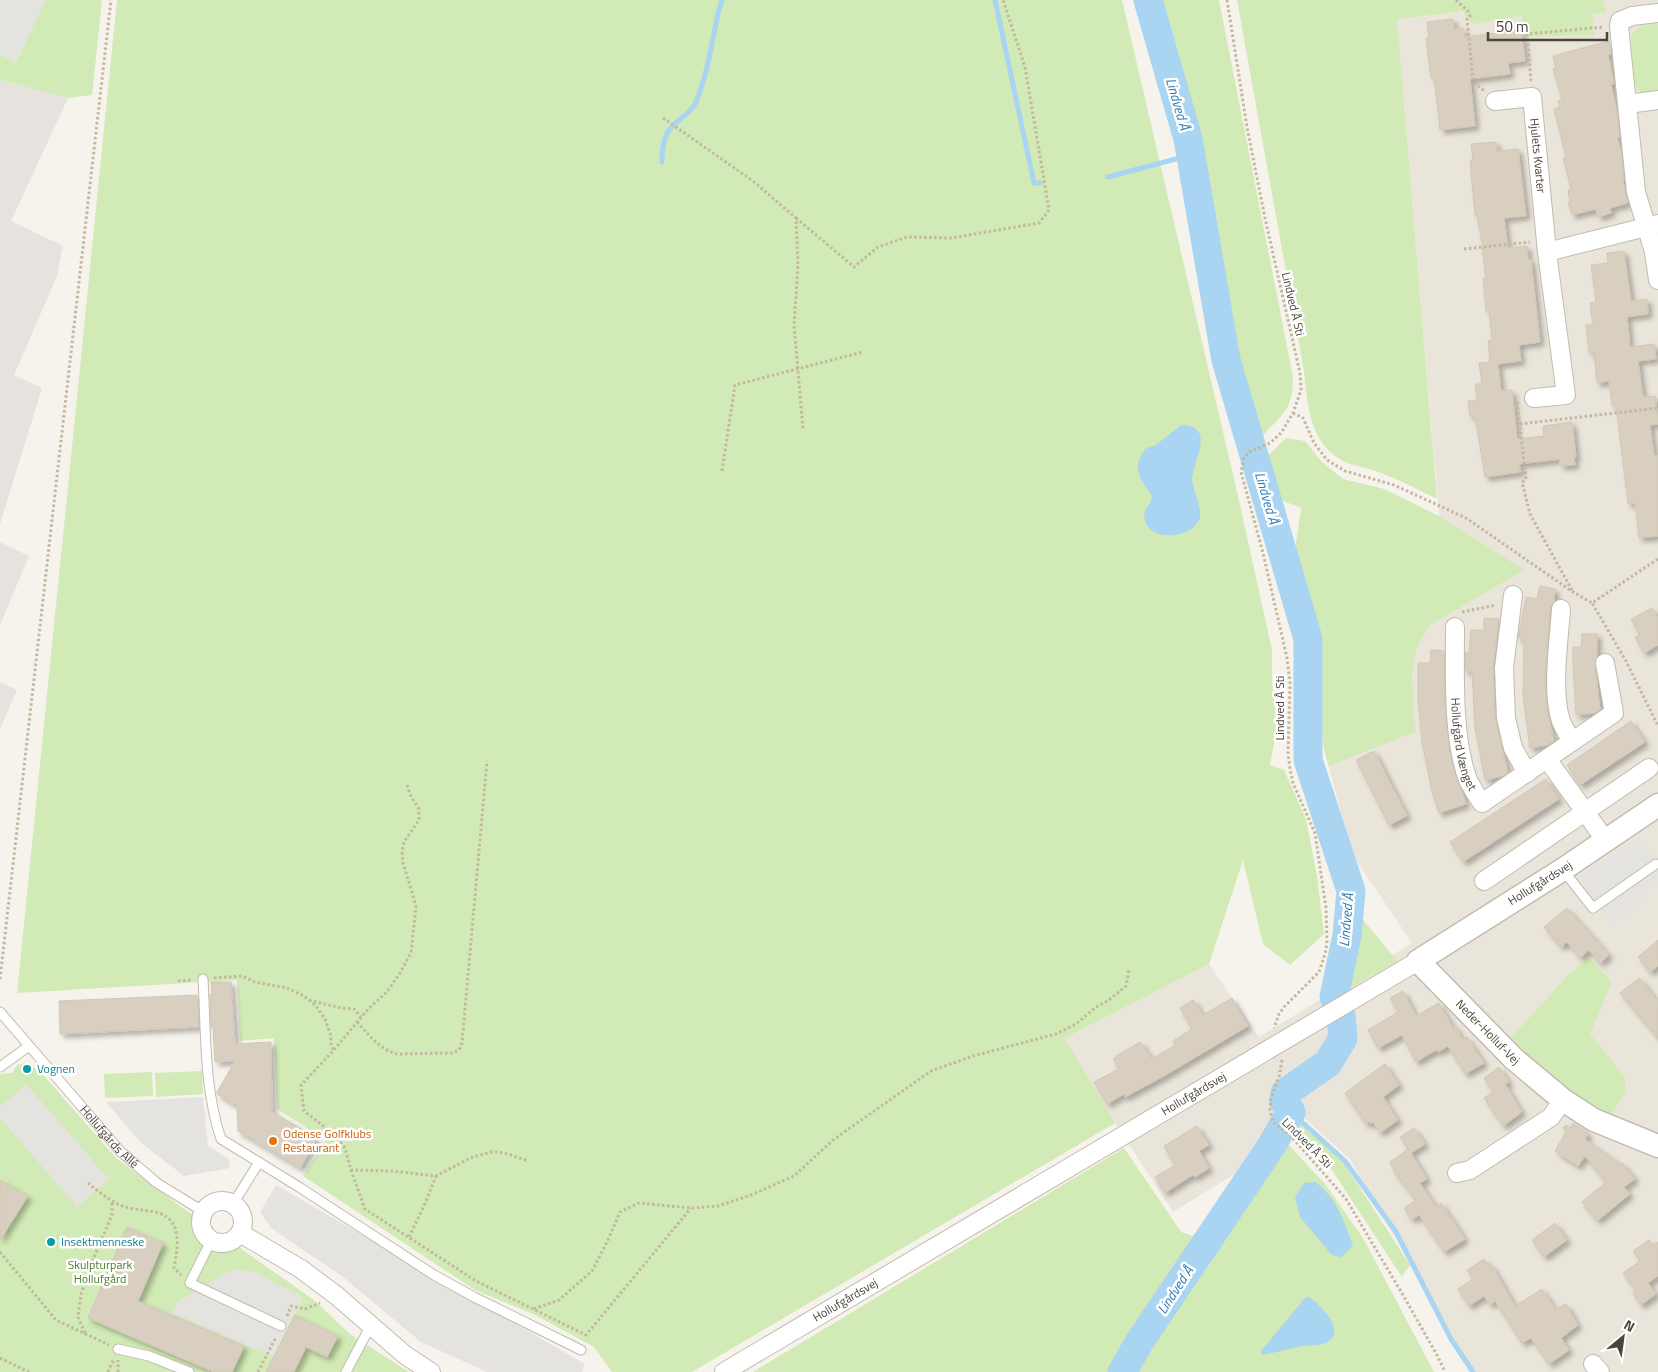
<svg xmlns="http://www.w3.org/2000/svg" width="1658" height="1372" font-family="'Titillium Web',sans-serif">
<style>
.residential{fill:#eae5da}
.industrial{fill:#e6e2dd}
.green{fill:#d2eab5}
.parking{fill:#e5e3e0}
.water{fill:#a9d4f2}
.lines{fill:none;stroke-linecap:round;stroke-linejoin:round}
.stream{stroke:#a9d4f2;stroke-width:5}
.river{stroke:#a9d4f2;stroke-width:29}
.building{fill:#d8cfc1;stroke:#d3c7b4;filter:url(#shadow)}
.service-casing{stroke:#c2bbae;stroke-width:11}
.minor-casing{stroke:#c2bbae;stroke-width:20}
.tertiary-casing{stroke:#c2bbae;stroke-width:25}
.path{stroke:#c4b79f;stroke-width:3;stroke-dasharray:2.5 2.5;stroke-linecap:butt}
.service{stroke:#fff;stroke-width:9}
.minor{stroke:#fff;stroke-width:18}
.tertiary{stroke:#fff;stroke-width:22}
.culture-dot{fill:#0f9aa8;stroke:#fff;stroke-width:2}
.food-dot{fill:#e8710a;stroke:#fff;stroke-width:2}
.labels{text-anchor:middle;stroke-width:5;stroke-linejoin:round;paint-order:stroke}
.street-label{font-size:12px;fill:#4b4439;stroke:#fff}
.culture-label{font-size:12px;fill:#0d838f;stroke:#fff;text-anchor:start}
.food-label{font-size:12px;fill:#c56008;stroke:#fff;text-anchor:start}
.park-label{font-size:12px;fill:#4a7f2a;stroke:#fff}
.water-label{font-size:14px;font-style:italic;fill:#2e7ab2;stroke:#fff}
</style>
<defs>
<filter id="shadow"><feDropShadow dx="4" dy="4" stdDeviation="2.5" flood-color="#0004"/></filter>
</defs>
<rect width="100%" height="100%" fill="#f6f3ec"/>
<!-- residential -->
<path class="residential" d="M 1395,0 L 1658,0 L 1658,1372 L 1473,1372 L 1350,1159 L 1303,1117 L 1241,1170 L 1173,1212 L 1115,1123 L 1065,1038 L 1209,964 L 1259,1037 L 1412,943 L 1352,854 L 1324,749 L 1321,644 L 1439,515 Z"/>
<!-- industrial -->
<g class="industrial">
<path d="M 0,80 L 68,98 L 11,221 L 63,246 L 57,276 L 14,375 L 42,388 L 0,524 Z"/>
<path d="M 0,542 L 29,556 L 0,625 Z"/>
<path d="M 0,682 L 17,690 L 0,729 Z"/>
</g>
<!-- green -->
<g class="green">
<path d="M 0,0 L 102,0 L 92,95 L 68,98 L 0,80 Z"/>
<path d="M 117,0 L 1122,0 L 1238,496 L 1272,650 L 1272,683 L 1277,727 L 1270,765 L 1284,770 L 1306,819 L 1317,876 L 1324,934 L 1290,965 L 1263,944 L 1243,860 L 1209,964 L 1065,1038 L 1115,1123 L 692,1372 L 612,1372 L 594,1347 L 535,1315 L 475,1290 L 303,1176 L 326,1140 L 277,1109 L 274,1038 L 240,1041 L 237,980 L 17,993 Z"/>
<path d="M 1155,0 L 1219,0 L 1293,377 C 1293,409 1284,413 1263,435 L 1228,334 L 1190,118 Z"/>
<path d="M 1237,0 L 1603,0 L 1607,12 L 1592,14 L 1594,35 L 1525,37 L 1522,16 L 1472,24 L 1463,11 L 1397,19 L 1437,499 C 1419,490 1400,480 1381,473 C 1368,467 1349,466 1338,458 C 1309,439 1307,402 1304,371 Z"/>
<path d="M 1658,24 L 1658,94 L 1646,96 L 1634,85 L 1631,35 L 1642,25 Z"/>
<path d="M 1286,438 L 1305,441 L 1322,462 L 1343,479 L 1384,489 L 1439,516 L 1524,570 L 1428,626 L 1416,649 L 1412,675 L 1415,732 L 1329,766 L 1324,749 L 1308,614 L 1295,550 L 1301,508 L 1279,499 L 1268,456 Z"/>
<path d="M 1359,915 L 1397,961 L 1338,995 Z"/>
<path d="M 1590,958 L 1612,982 L 1590,1034 L 1625,1077 L 1625,1092 L 1610,1118 L 1563,1091 L 1509,1040 L 1569,974 Z"/>
<path d="M 26,1063 L 39,1070 L 116,1158 L 180,1206 L 314,1300 L 351,1335 L 409,1372 L 0,1372 L 0,1074 L 12,1073 L 17,1065 Z"/>
<path d="M 202,1071 L 203,1094 L 156,1097 L 155,1073 Z"/>
<path d="M 152,1072 L 153,1096 L 105,1098 L 104,1074 Z"/>
<path d="M 1300,1123 L 1343,1162 L 1410,1265 L 1402,1277 L 1332,1170 L 1292,1131 Z"/>
<path d="M 1286,1142 L 1325,1184 L 1363,1238 L 1434,1372 L 753,1372 L 1124,1148 L 1181,1232 L 1216,1244 L 1278,1147 Z"/>
</g>
<!-- parking -->
<g class="parking">
<path d="M 0,0 L 46,0 L 16,63 L 0,55 Z"/>
<path d="M 1639,837 L 1658,861 L 1658,880 L 1642,892 L 1642,898 L 1612,925 L 1579,878 Z"/>
<path d="M 26,1084 L 109,1179 L 77,1207 L 0,1118 L 0,1107 Z"/>
<path d="M 203,1097 L 208,1146 L 229,1159 L 230,1168 L 184,1176 L 140,1142 L 106,1102 Z"/>
<path d="M 276,1185 L 585,1364 L 582,1372 L 487,1372 L 421,1342 L 343,1277 L 271,1228 L 260,1212 Z"/>
<path d="M 233,1269 L 252,1271 L 303,1297 L 273,1357 L 171,1313 L 177,1302 Z"/>
</g>
<!-- water -->
<g class="water">
<path d="M 1181,425 C 1218,426 1192,462 1192,480 C 1193,489 1202,509 1200,517 C 1195,538 1151,543 1145,521 C 1141,510 1151,506 1152,496 C 1140,478 1131,469 1145,449 L 1156,445 Z"/>
<path d="M 1315,1182 C 1336,1196 1345,1223 1353,1246 L 1341,1257 L 1332,1255 L 1300,1217 L 1295,1197 L 1304,1183 Z"/>
<path d="M 1309,1297 C 1321,1305 1349,1333 1325,1343 C 1319,1346 1309,1345 1302,1346 C 1289,1349 1276,1352 1263,1355 L 1261,1353 L 1261,1351 L 1305,1298 Z"/>
</g>
<g class="lines">
<!-- stream -->
<g class="stream">
<path d="M 995,0 L 1034,183 L 1040,183"/>
<path d="M 662,162 C 662,145 664,132 678,121 C 685,115 692,111 696,102 C 708,72 712,41 719,9 L 722,0"/>
<path d="M 1108,177 L 1191,155"/>
<path d="M 1291,1112 L 1345,1161 L 1396,1232 L 1451,1339 L 1473,1372"/>
</g>
<!-- river -->
<g class="river">
<path d="M 1148,0 L 1188,139 L 1226,360 L 1308,639 L 1308,760 L 1351,891 L 1347,935 L 1334,997"/>
<path d="M 1122,1372 L 1140,1341 L 1272,1145 L 1291,1112 L 1284,1101 L 1285,1093 L 1328,1063 L 1343,1038 L 1341,1016"/>
</g>
</g>
<!-- building -->
<g class="building">
<path d="M 1453,19 L 1454,29 L 1463,28 L 1465,37 L 1521,30 L 1525,61 L 1508,63 L 1510,74 L 1470,79 L 1475,126 L 1440,130 L 1434,77 L 1431,78 L 1426,38 L 1429,38 L 1427,22 Z"/>
<path d="M 1609,41 L 1611,54 L 1608,55 L 1614,84 L 1611,85 L 1617,112 L 1620,137 L 1617,137 L 1621,151 L 1624,181 L 1623,182 L 1628,203 L 1610,208 L 1611,213 L 1598,217 L 1596,209 L 1572,215 L 1568,202 L 1570,202 L 1568,190 L 1571,189 L 1563,158 L 1566,157 L 1554,109 L 1560,107 L 1558,101 L 1562,100 L 1553,69 L 1556,68 L 1553,56 Z"/>
<path d="M 1496,142 L 1497,151 L 1518,149 L 1526,216 L 1504,218 L 1508,248 L 1527,246 L 1528,260 L 1531,260 L 1540,342 L 1519,345 L 1521,361 L 1498,364 L 1501,391 L 1512,390 L 1517,439 L 1544,436 L 1543,426 L 1572,422 L 1576,457 L 1574,457 L 1575,465 L 1560,466 L 1560,459 L 1519,464 L 1521,472 L 1485,477 L 1475,416 L 1470,417 L 1468,401 L 1477,400 L 1475,384 L 1482,384 L 1479,363 L 1490,362 L 1488,341 L 1492,340 L 1489,311 L 1486,311 L 1483,278 L 1486,281 L 1482,244 L 1477,215 L 1475,215 L 1470,161 L 1473,160 L 1471,144 Z"/>
<path d="M 1624,251 L 1631,301 L 1647,299 L 1648,314 L 1627,317 L 1630,347 L 1654,344 L 1656,359 L 1638,361 L 1643,397 L 1655,396 L 1658,419 L 1658,424 L 1650,425 L 1654,456 L 1658,456 L 1658,536 L 1639,538 L 1635,503 L 1628,504 L 1616,405 L 1612,405 L 1609,381 L 1597,383 L 1594,352 L 1589,353 L 1586,325 L 1593,325 L 1590,303 L 1596,302 L 1591,265 L 1608,263 L 1607,253 Z"/>
<path d="M 1540,586 L 1555,589 L 1554,602 L 1550,608 L 1545,681 L 1547,710 L 1554,741 L 1548,745 L 1530,748 L 1523,695 L 1524,638 L 1518,638 L 1526,597 L 1537,599 Z"/>
<path d="M 1652,608 L 1658,618 L 1658,645 L 1644,653 L 1635,637 L 1640,635 L 1631,619 Z"/>
<path d="M 1484,618 L 1499,619 L 1493,667 L 1495,718 L 1508,773 L 1503,776 L 1485,780 L 1475,728 L 1472,671 L 1465,671 L 1465,652 L 1469,653 L 1471,630 L 1484,630 Z"/>
<path d="M 1582,634 L 1597,634 L 1597,657 L 1595,665 L 1600,710 L 1595,713 L 1576,715 L 1573,663 L 1573,647 L 1581,647 Z"/>
<path d="M 1431,650 L 1444,651 L 1445,705 L 1449,746 L 1453,766 L 1466,804 L 1439,813 L 1432,791 L 1422,742 L 1418,698 L 1418,663 L 1430,663 Z"/>
<path d="M 1631,721 L 1645,742 L 1580,785 L 1567,765 Z"/>
<path d="M 1374,751 L 1407,816 L 1389,825 L 1356,760 Z"/>
<path d="M 1546,779 L 1559,799 L 1463,862 L 1450,842 Z"/>
<path d="M 1567,908 L 1609,955 L 1600,963 L 1589,950 L 1580,958 L 1567,942 L 1561,947 L 1544,927 Z"/>
<path d="M 1658,940 L 1658,966 L 1650,972 L 1638,957 Z"/>
<path d="M 1639,978 L 1658,1001 L 1658,1038 L 1620,993 Z"/>
<path d="M 211,982 L 231,982 L 235,1044 L 271,1042 L 272,1112 L 317,1138 L 300,1168 L 238,1131 L 237,1106 L 217,1094 L 217,1092 L 235,1061 L 215,1062 L 213,1027 L 211,1027 L 210,994 L 212,994 Z"/>
<path d="M 1403,991 L 1416,1016 L 1439,1003 L 1453,1028 L 1455,1026 L 1463,1040 L 1467,1037 L 1484,1063 L 1465,1074 L 1448,1046 L 1438,1052 L 1436,1050 L 1416,1062 L 1402,1035 L 1378,1048 L 1368,1030 L 1398,1012 L 1390,998 Z"/>
<path d="M 197,995 L 199,1027 L 60,1034 L 59,1001 Z"/>
<path d="M 1232,998 L 1248,1026 L 1164,1076 L 1125,1097 L 1124,1094 L 1107,1104 L 1094,1082 L 1119,1069 L 1113,1059 L 1117,1057 L 1116,1056 L 1140,1042 L 1152,1059 L 1175,1045 L 1173,1041 L 1192,1029 L 1180,1008 L 1193,1000 L 1203,1015 Z"/>
<path d="M 1385,1064 L 1399,1085 L 1383,1097 L 1398,1120 L 1380,1133 L 1373,1122 L 1371,1124 L 1369,1122 L 1366,1124 L 1345,1093 Z"/>
<path d="M 1499,1067 L 1509,1082 L 1505,1084 L 1522,1112 L 1503,1126 L 1484,1098 L 1493,1092 L 1484,1078 Z"/>
<path d="M 1573,1123 L 1588,1134 L 1585,1139 L 1620,1164 L 1622,1163 L 1635,1179 L 1624,1187 L 1630,1194 L 1597,1221 L 1582,1202 L 1606,1182 L 1585,1156 L 1578,1166 L 1555,1151 L 1566,1132 L 1563,1128 L 1566,1125 L 1570,1128 Z"/>
<path d="M 1197,1126 L 1209,1145 L 1199,1151 L 1209,1168 L 1195,1177 L 1194,1175 L 1189,1177 L 1165,1193 L 1155,1177 L 1175,1165 L 1164,1146 Z"/>
<path d="M 1414,1128 L 1425,1144 L 1411,1153 L 1427,1179 L 1420,1183 L 1436,1207 L 1441,1203 L 1465,1239 L 1444,1252 L 1419,1215 L 1412,1220 L 1404,1208 L 1416,1200 L 1395,1173 L 1390,1162 L 1408,1149 L 1400,1137 Z"/>
<path d="M 0,1180 L 28,1196 L 0,1240 Z"/>
<path d="M 1555,1223 L 1567,1240 L 1544,1257 L 1532,1240 Z"/>
<path d="M 127,1227 L 163,1243 L 138,1301 L 244,1346 L 232,1372 L 214,1372 L 88,1318 Z"/>
<path d="M 1649,1240 L 1653,1246 L 1658,1242 L 1658,1276 L 1648,1283 L 1656,1294 L 1641,1305 L 1633,1294 L 1636,1291 L 1623,1273 L 1640,1261 L 1633,1251 Z"/>
<path d="M 1484,1259 L 1490,1267 L 1492,1266 L 1515,1306 L 1542,1289 L 1555,1309 L 1566,1304 L 1578,1325 L 1561,1338 L 1569,1350 L 1549,1364 L 1531,1338 L 1522,1343 L 1495,1301 L 1490,1305 L 1484,1296 L 1469,1306 L 1458,1289 L 1473,1279 L 1467,1270 Z"/>
<path d="M 295,1315 L 338,1336 L 327,1357 L 306,1347 L 294,1372 L 266,1372 Z"/>
</g>
<g class="lines">
<defs>
<g id="service">
<path d="M 1563,870 L 1593,908 L 1656,864"/>
<path d="M 203,979 C 206,1032 204,1089 221,1139 L 299,1187 L 434,1275 L 476,1298 L 581,1350"/>
<path id="s1" d="M 0,1012 L 121,1152 L 157,1183 L 204,1212"/>
<path d="M 0,1067 L 29,1046"/>
<path d="M 233,1204 L 259,1162"/>
<path d="M 211,1241 L 190,1283 L 281,1326"/>
<path d="M 118,1349 L 149,1356 L 189,1372"/>
<path d="M 346,1372 L 371,1325"/>
</g>
<g id="minor">
<path d="M 1658,13 L 1632,16 L 1620,21 L 1619,26 L 1636,192 L 1654,252 L 1658,280"/>
<path id="s2" d="M 1495,101 L 1532,97 L 1547,252 L 1566,395 L 1534,398"/>
<path d="M 1628,104 L 1658,100"/>
<path d="M 1547,252 L 1658,224"/>
<path d="M 1513,595 L 1504,668 L 1506,718 L 1513,748 L 1527,773"/>
<path d="M 1561,609 C 1559,641 1551,692 1561,721 C 1564,728 1568,735 1572,742"/>
<path id="s3" d="M 1455,627 C 1455,673 1452,737 1468,780 C 1472,788 1477,796 1482,803 L 1614,713 L 1605,663"/>
<path d="M 1547,759 L 1606,841"/>
<path d="M 1484,881 L 1649,768"/>
<path d="M 1457,1173 L 1470,1170 L 1551,1117 L 1563,1100"/>
<circle cx="222" cy="1222" r="21"/>
<path d="M 240,1233 L 301,1269 L 337,1296 L 405,1355 L 431,1372"/>
<path d="M 1593,1364 L 1600,1372"/>
<path id="s4" d="M 724,1372 L 1418,961"/>
</g>
<g id="tertiary">
<path id="s5" d="M 1658,805 L 1562,870 L 1418,961 L 1514,1059 L 1563,1100 L 1594,1120 L 1658,1146"/>
</g>
</defs>
<!-- service casing -->
<use href="#service" class="service-casing"/>
<!-- minor casing -->
<use href="#minor" class="minor-casing"/>
<!-- tertiary casing -->
<use href="#tertiary" class="tertiary-casing"/>
<!-- path -->
<g class="path">
<path d="M 1227,0 L 1247,127 L 1265,218 L 1300,373 L 1301,390 L 1293,413 L 1281,433 L 1270,443 L 1249,452 L 1244,458 L 1241,472 L 1263,553 L 1287,658 L 1290,683 L 1288,754 L 1290,769 L 1293,783 L 1315,833 L 1326,908 L 1327,943 L 1325,954 L 1319,972 L 1284,1007 L 1279,1014 L 1274,1028"/>
<path d="M 1456,0 L 1468,11 L 1470,16 L 1467,19 L 1473,81 L 1484,91"/>
<path d="M 1531,81 L 1527,34 L 1604,27"/>
<path d="M 663,118 L 753,181 L 796,218 L 798,265 L 794,325 L 803,429"/>
<path d="M 796,218 L 854,267 L 878,247 L 907,237 L 951,238 L 1039,223 L 1049,210 L 1025,67 L 1003,0"/>
<path d="M 1464,249 L 1530,242"/>
<path d="M 1517,402 L 1526,479 L 1522,482 L 1530,514 L 1573,592"/>
<path d="M 1293,413 L 1303,418 L 1314,443 L 1327,460 L 1345,471 L 1394,485 L 1466,518 L 1573,592 L 1592,603"/>
<path d="M 1520,424 L 1658,408"/>
<path d="M 722,471 L 735,385 L 863,352"/>
<path d="M 1658,559 L 1592,603 L 1626,661 L 1658,726"/>
<path d="M 1462,612 L 1496,605"/>
<path d="M 407,785 L 411,797 L 419,809 L 419,820 L 404,842 L 402,852 L 403,863 L 416,906 L 411,953 L 400,973 L 387,992 L 369,1008 L 334,1050 L 301,1085 L 304,1111 L 335,1135 L 345,1148 L 351,1170 L 392,1171 L 436,1176 L 470,1158 L 491,1152 L 499,1152 L 511,1155 L 528,1161"/>
<path d="M 214,978 L 242,976 L 255,982 L 287,988 L 304,996 L 316,1006 L 325,1019 L 331,1036 L 331,1046 L 334,1050"/>
<path d="M 0,979 L 111,0"/>
<path d="M 178,981 L 192,980"/>
<path d="M 309,1000 L 341,1008 L 354,1009 L 361,1017"/>
<path d="M 357,1022 C 369,1035 379,1049 397,1054 L 452,1053 L 459,1050 L 462,1043 L 487,761"/>
<path d="M 1282,1060 L 1279,1077 L 1271,1098 L 1270,1110 L 1273,1122 L 1291,1136 L 1346,1199 L 1403,1295 L 1437,1355 L 1445,1372"/>
<path d="M 351,1170 L 365,1209 L 476,1281 L 586,1335 L 691,1208"/>
<path d="M 88,1183 C 99,1192 111,1202 125,1207 C 136,1210 149,1210 159,1213 C 184,1222 177,1249 174,1268 L 181,1275"/>
<path d="M 409,1237 L 424,1206 L 436,1176"/>
<path d="M 0,1252 L 56,1320 L 109,1345"/>
<path d="M 534,1309 L 559,1300 L 592,1271 L 608,1240 L 620,1212 L 639,1203 L 691,1208 L 718,1206 L 751,1195 L 794,1176 L 833,1140 L 931,1071 L 973,1056 L 1056,1034 L 1076,1024 L 1096,1007 L 1109,1000 L 1126,986 L 1129,969"/>
<path d="M 287,1316 L 291,1306 L 305,1309 L 320,1303"/>
<path d="M 85,1333 L 78,1317 L 81,1294 L 95,1255 L 112,1215 L 112,1201"/>
<path d="M 0,1358 L 29,1372"/>
<path d="M 108,1372 L 114,1359"/>
<path d="M 118,1372 L 118,1360"/>
<path d="M 258,1372 L 276,1337"/>
</g>
<!-- service -->
<use href="#service" class="service"/>
<!-- minor -->
<use href="#minor" class="minor"/>
<!-- tertiary -->
<use href="#tertiary" class="tertiary"/>
</g>
<!-- markers -->
<g class="culture-dot">
<circle cx="27" cy="1069" r="5"/>
<circle cx="51" cy="1242" r="5"/>
</g>
<circle class="food-dot" cx="273" cy="1141" r="5"/>
<g class="labels">
<!-- street labels -->
<g class="street-label">
<text dy="4" stroke="none"><textPath href="#s2" startOffset="96">Hjulets Kvarter</textPath></text>
<text transform="translate(1293 304) rotate(77)" y="4">Lindved Å Sti</text>
<text transform="translate(1280 708) rotate(-90)" y="4">Lindved Å Sti</text>
<text dy="4" stroke="none"><textPath href="#s3" startOffset="118">Hollufgård Vænget</textPath></text>
<text transform="translate(1540 883) rotate(-32)" y="4">Hollufgårdsvej</text>
<text dy="4" stroke="none"><textPath href="#s5" startOffset="386">Neder-Holluf-Vej</textPath></text>
<text dy="4" stroke="none"><textPath href="#s4" startOffset="546">Hollufgårdsvej</textPath></text>
<text dy="4" stroke="none"><textPath href="#s1" startOffset="166">Hollufgårds Allé</textPath></text>
<text transform="translate(1307 1143) rotate(45)" y="4">Lindved Å Sti</text>
<text dy="4" stroke="none"><textPath href="#s4" startOffset="141">Hollufgårdsvej</textPath></text>
</g>
<!-- culture labels -->
<g class="culture-label">
<text x="37" y="1073">Vognen</text>
<text x="61" y="1246">Insektmenneske</text>
</g>
<!-- food labels -->
<g class="food-label">
<text x="283" y="1138">Odense Golfklubs<tspan x="283" dy="14">Restaurant</tspan></text>
</g>
<!-- park labels -->
<g class="park-label">
<text x="100" y="1269">Skulpturpark<tspan x="100" dy="14">Hollufgård</tspan></text>
</g>
<!-- water labels -->
<g class="water-label">
<text transform="translate(1178 104) rotate(74)" y="5">Lindved Å</text>
<text transform="translate(1267 498) rotate(74)" y="5">Lindved Å</text>
<text transform="translate(1346 920) rotate(-85)" y="5">Lindved Å</text>
<text transform="translate(1175 1290) rotate(-57)" y="5">Lindved Å</text>
</g>
</g>
<!-- north arrow -->
<g transform="translate(1623 1337) rotate(29)" stroke="#ffffff" stroke-width="4" paint-order="stroke">
<path d="M0-4L9 19L0 12L-9 19Z" fill="#4b4439"/>
<text y="-8" font-size="14" font-weight="bold" text-anchor="middle" fill="#4b4439">N</text>
</g>
<!-- scale -->
<path d="M1488 32v8h119v-8" fill="none" stroke="#4b4439" stroke-width="2.5"/>
<text x="1496" y="32" font-size="15" fill="#4b4439" stroke="#ffffff" stroke-width="4" paint-order="stroke">50 m</text>
</svg>
